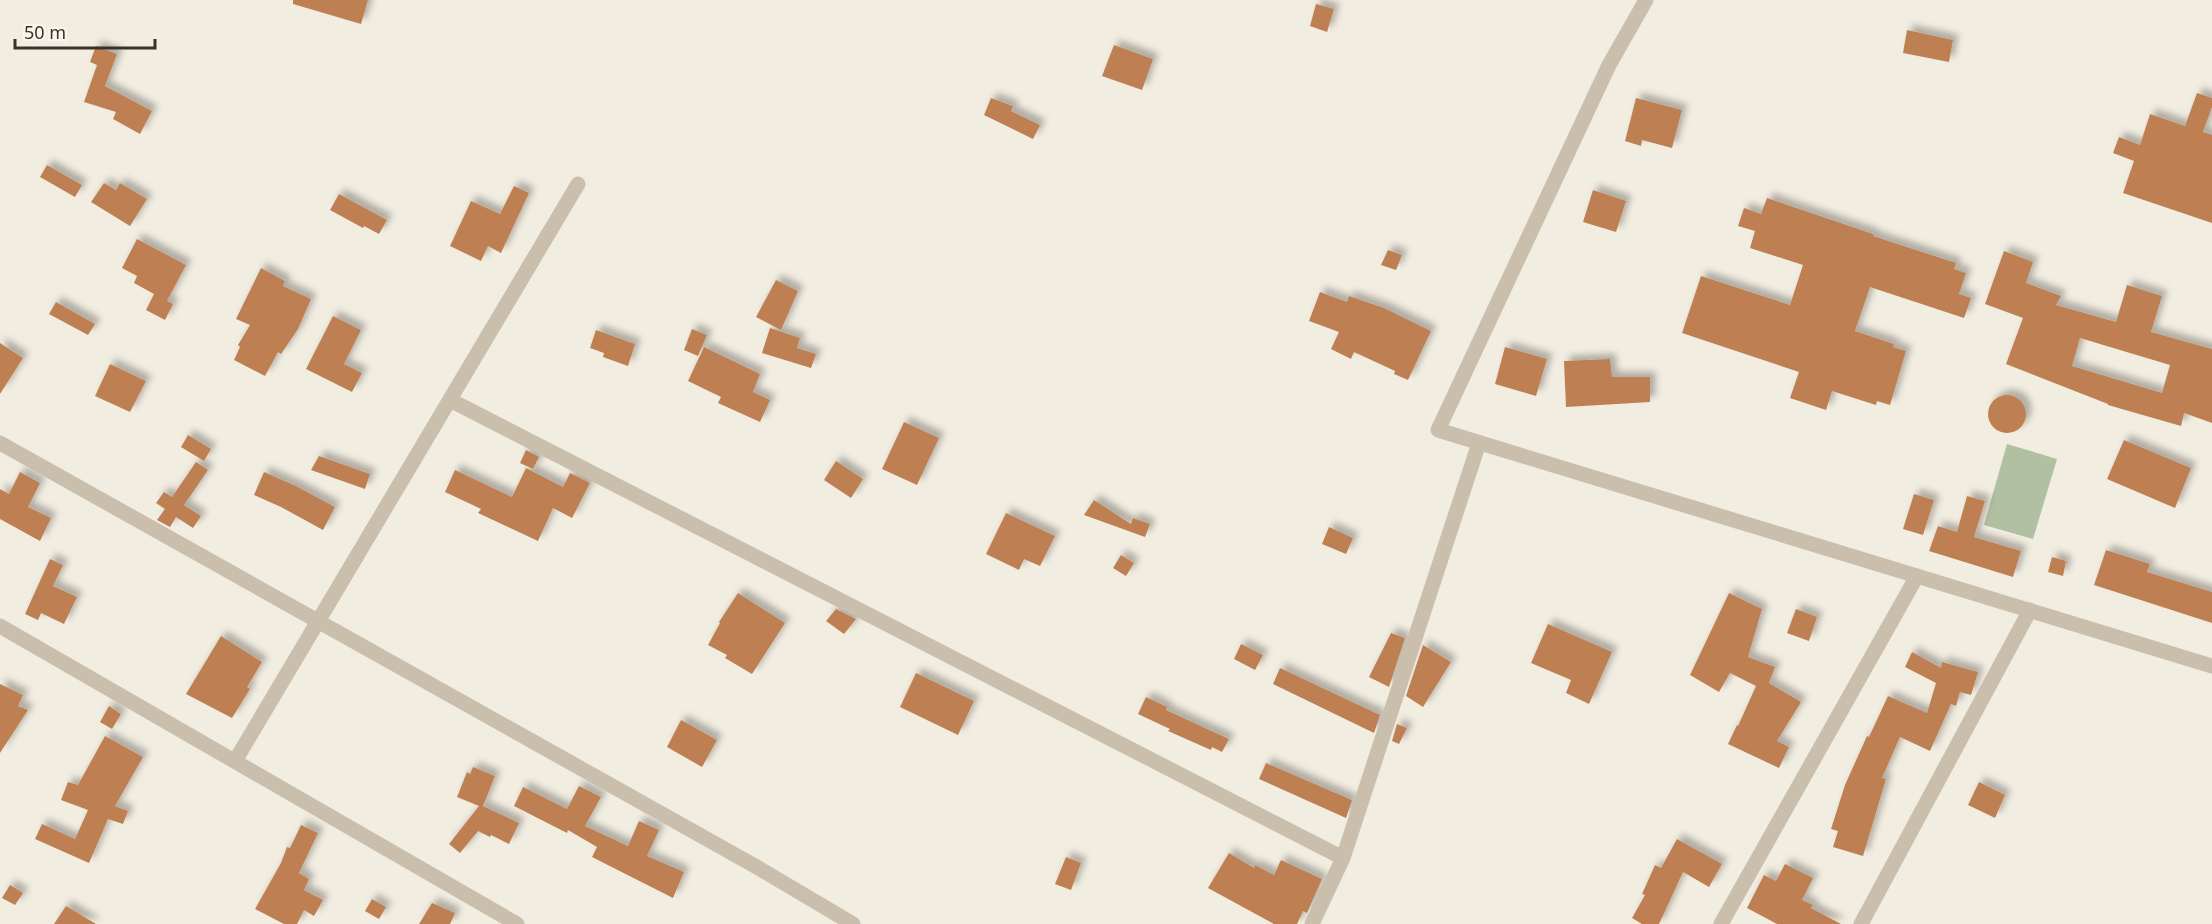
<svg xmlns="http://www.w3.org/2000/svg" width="2212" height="924" font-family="'Noto Sans',sans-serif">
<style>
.green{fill:#b0c0a1}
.building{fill:#be8053;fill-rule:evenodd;filter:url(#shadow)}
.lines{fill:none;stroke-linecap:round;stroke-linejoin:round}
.minor{stroke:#cabfad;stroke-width:15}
</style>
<defs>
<filter id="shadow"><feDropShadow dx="5.5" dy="-5.5" stdDeviation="3" flood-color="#0004"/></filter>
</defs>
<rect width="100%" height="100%" fill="#f2ede1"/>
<!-- green -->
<path class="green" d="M 2007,444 L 2057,459 L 2033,539 L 1984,525 Z"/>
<!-- building -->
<g class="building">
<path d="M 293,0 L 368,0 L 361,24 L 293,4 Z"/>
<path d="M 1316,4 L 1334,9 L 1327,32 L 1310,26 Z"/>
<path d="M 1907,30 L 1953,40 L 1949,62 L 1903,53 Z"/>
<path d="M 1114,45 L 1153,59 L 1142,90 L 1102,76 Z"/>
<path d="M 96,46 L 117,54 L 105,86 L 152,111 L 140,134 L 113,119 L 116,112 L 84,102 L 97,65 L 90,62 Z"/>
<path d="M 2197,93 L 2212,98 L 2212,107 L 2203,132 L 2212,135 L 2212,223 L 2123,193 L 2134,161 L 2113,153 L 2119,137 L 2140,145 L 2150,114 L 2185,126 Z"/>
<path d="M 991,98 L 1013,106 L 1011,111 L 1040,125 L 1033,139 L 984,115 Z"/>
<path d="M 1636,98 L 1682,110 L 1672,148 L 1642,140 L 1641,146 L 1625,141 Z"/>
<path d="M 47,165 L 82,185 L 75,197 L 40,177 Z"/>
<path d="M 104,183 L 116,190 L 120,183 L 147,199 L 130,226 L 91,202 Z"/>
<path d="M 514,186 L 529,193 L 501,253 L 488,246 L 481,261 L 450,246 L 471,201 L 500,214 Z"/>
<path d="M 1593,190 L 1626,201 L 1616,232 L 1583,222 Z"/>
<path d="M 339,194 L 387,220 L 379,234 L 364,226 L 363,228 L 330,210 Z"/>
<path d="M 1767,198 L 1873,234 L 1873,236 L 1956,263 L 1954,269 L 1966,273 L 1959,294 L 1971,298 L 1964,318 L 1870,287 L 1855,331 L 1894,344 L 1893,347 L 1906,351 L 1890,405 L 1877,401 L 1876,405 L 1832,391 L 1826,410 L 1790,398 L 1799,372 L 1682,333 L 1701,276 L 1790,305 L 1803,265 L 1750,248 L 1755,231 L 1738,226 L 1744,208 L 1761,214 Z"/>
<path d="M 137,239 L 186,265 L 167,301 L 173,304 L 165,320 L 146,310 L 154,294 L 134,283 L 137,276 L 122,268 Z"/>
<path d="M 1388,250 L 1402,255 L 1396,270 L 1381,265 Z"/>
<path d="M 2004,251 L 2033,262 L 2026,283 L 2061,296 L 2056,305 L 2116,322 L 2127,285 L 2162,296 L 2151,332 L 2212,349 L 2212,423 L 2184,413 L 2181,426 L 2108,405 L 2108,404 L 2006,364 L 2023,318 L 1985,304 ZM 2080,338 L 2170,365 L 2162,393 L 2072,366 Z"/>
<path d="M 261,268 L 285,281 L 283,286 L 311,299 L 298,329 L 281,354 L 278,352 L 265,376 L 234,360 L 240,347 L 238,345 L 250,325 L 236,319 Z"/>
<path d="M 776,280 L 798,291 L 781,330 L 756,317 Z"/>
<path d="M 1320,292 L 1347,302 L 1349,296 L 1384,308 L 1431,331 L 1408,380 L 1394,374 L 1395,371 L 1354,352 L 1351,359 L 1331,349 L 1339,332 L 1309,321 Z"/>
<path d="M 56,302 L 95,324 L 88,335 L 49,314 Z"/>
<path d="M 333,316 L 361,330 L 344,364 L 362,373 L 352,392 L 306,369 Z"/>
<path d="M 770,328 L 800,338 L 797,348 L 816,354 L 811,368 L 762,353 Z"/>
<path d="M 692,329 L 707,335 L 698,356 L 684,350 Z"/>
<path d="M 596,330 L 635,344 L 628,366 L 603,357 L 604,353 L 590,348 Z"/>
<path d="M 0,343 L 23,358 L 0,394 Z"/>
<path d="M 704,347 L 760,374 L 753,392 L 770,400 L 760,422 L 718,403 L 721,397 L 688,381 Z"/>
<path d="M 1505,347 L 1547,359 L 1536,396 L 1495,384 Z"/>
<path d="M 1610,359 L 1612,377 L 1650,377 L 1650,402 L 1566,407 L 1564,361 Z"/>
<path d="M 110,364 L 146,381 L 130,412 L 95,396 Z"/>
<circle cx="2007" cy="414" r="19"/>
<path d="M 904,422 L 939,438 L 917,485 L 882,469 Z"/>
<path d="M 188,435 L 211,449 L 204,461 L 181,447 Z"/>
<path d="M 2124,440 L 2191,468 L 2175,508 L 2107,479 Z"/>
<path d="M 526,450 L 539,457 L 533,469 L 520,463 Z"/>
<path d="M 319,456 L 370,474 L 365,489 L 311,470 Z"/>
<path d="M 836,461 L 863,479 L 851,498 L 824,480 Z"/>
<path d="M 196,462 L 208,470 L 184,505 L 201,516 L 193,528 L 176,517 L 170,527 L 157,520 L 165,509 L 156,503 L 164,492 L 172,497 Z"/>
<path d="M 526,468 L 563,487 L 570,473 L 590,483 L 572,518 L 553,508 L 538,541 L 478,513 L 481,509 L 445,492 L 455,470 L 512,497 Z"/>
<path d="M 20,472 L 40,483 L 28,507 L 51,518 L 40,541 L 0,519 L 0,489 L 9,494 Z"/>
<path d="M 264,472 L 296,486 L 335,507 L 323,530 L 281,507 L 254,495 Z"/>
<path d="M 1914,494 L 1934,500 L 1923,535 L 1903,529 Z"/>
<path d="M 1967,496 L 1985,501 L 1974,537 L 2021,551 L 2013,577 L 1929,551 L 1938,526 L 1957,532 Z"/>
<path d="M 1094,500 L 1131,524 L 1133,518 L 1150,524 L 1145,537 L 1084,515 Z"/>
<path d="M 1006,513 L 1055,536 L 1040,566 L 1024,559 L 1019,570 L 986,554 Z"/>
<path d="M 1329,527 L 1353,538 L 1346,554 L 1322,544 Z"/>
<path d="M 2106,550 L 2150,564 L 2147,572 L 2212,592 L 2212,623 L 2094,585 Z"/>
<path d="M 1121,555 L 1134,563 L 1126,576 L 1113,568 Z"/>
<path d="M 2052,557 L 2066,561 L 2063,576 L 2048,572 Z"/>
<path d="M 50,559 L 63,565 L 53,586 L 77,597 L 64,624 L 41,613 L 38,620 L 25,614 Z"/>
<path d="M 738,593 L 785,623 L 752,674 L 725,658 L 727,655 L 708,645 L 720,623 L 719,622 Z"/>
<path d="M 1729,593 L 1762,609 L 1748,657 L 1775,667 L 1769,683 L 1801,702 L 1777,741 L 1789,747 L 1779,768 L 1728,744 L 1737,725 L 1738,726 L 1756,686 L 1730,673 L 1719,692 L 1690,675 Z"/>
<path d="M 836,609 L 856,619 L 844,634 L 826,621 Z"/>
<path d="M 1796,609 L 1817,617 L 1809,641 L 1787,633 Z"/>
<path d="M 1548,624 L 1612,652 L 1589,704 L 1566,693 L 1571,680 L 1531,663 Z"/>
<path d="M 1391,633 L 1405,638 L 1389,687 L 1369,677 Z"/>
<path d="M 221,636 L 262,662 L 247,687 L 250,689 L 232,718 L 186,694 Z"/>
<path d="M 1241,644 L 1263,655 L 1255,670 L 1234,659 Z"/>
<path d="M 1423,645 L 1451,662 L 1423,707 L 1406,696 Z"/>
<path d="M 1912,652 L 1941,668 L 1942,662 L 1978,672 L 1971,695 L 1960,692 L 1956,706 L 1951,704 L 1930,751 L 1900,737 L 1882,778 L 1886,779 L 1863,856 L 1833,847 L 1838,831 L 1831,829 L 1845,785 L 1867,736 L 1869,737 L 1888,696 L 1927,713 L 1936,683 L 1905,667 Z"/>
<path d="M 1280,668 L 1380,715 L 1374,733 L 1273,684 Z"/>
<path d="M 916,673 L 974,701 L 958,735 L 900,707 Z"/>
<path d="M 0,684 L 23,695 L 18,706 L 28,710 L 0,753 Z"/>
<path d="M 1146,697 L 1167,707 L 1166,710 L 1229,739 L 1222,752 L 1212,747 L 1211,750 L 1168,731 L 1170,729 L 1138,714 Z"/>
<path d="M 109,706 L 121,714 L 112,729 L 100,722 Z"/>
<path d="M 681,720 L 717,740 L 702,767 L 667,747 Z"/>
<path d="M 1397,724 L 1407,728 L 1399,744 L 1392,741 Z"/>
<path d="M 105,736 L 143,757 L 115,806 L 128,811 L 123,824 L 108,819 L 89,863 L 35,839 L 42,824 L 75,839 L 88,810 L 61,800 L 68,782 L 78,785 Z"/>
<path d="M 1266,763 L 1352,800 L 1346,818 L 1259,779 Z"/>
<path d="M 473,767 L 495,776 L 483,806 L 519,823 L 509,844 L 491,835 L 490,837 L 478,831 L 460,853 L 449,844 L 479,806 L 457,797 L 467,772 L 470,774 Z"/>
<path d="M 1979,782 L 2005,795 L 1995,818 L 1968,805 Z"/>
<path d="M 579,786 L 601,797 L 585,826 L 628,846 L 639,821 L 659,830 L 647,856 L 684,872 L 673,898 L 592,857 L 597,847 L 568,830 L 567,833 L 514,806 L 523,787 L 567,809 Z"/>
<path d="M 301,825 L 318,833 L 299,873 L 309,879 L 304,890 L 323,900 L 314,916 L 304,910 L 297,924 L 284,924 L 255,909 L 281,863 L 287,847 L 290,848 Z"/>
<path d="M 1677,839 L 1722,864 L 1709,887 L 1683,872 L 1659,924 L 1642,924 L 1632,918 L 1645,895 L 1642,894 L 1655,865 L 1661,868 Z"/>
<path d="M 1229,853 L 1254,868 L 1255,865 L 1274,875 L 1281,860 L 1322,879 L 1307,913 L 1303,911 L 1297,924 L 1274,924 L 1208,888 Z"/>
<path d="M 1066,857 L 1081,863 L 1071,890 L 1055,884 Z"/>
<path d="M 1785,864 L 1813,878 L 1802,900 L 1813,905 L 1811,908 L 1841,924 L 1777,924 L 1747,908 L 1764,875 L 1776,881 Z"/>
<path d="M 10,885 L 23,893 L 15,905 L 2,898 Z"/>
<path d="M 372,899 L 386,907 L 379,919 L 365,911 Z"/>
<path d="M 432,903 L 455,913 L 450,924 L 419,924 Z"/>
<path d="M 66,906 L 96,924 L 54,924 Z"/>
</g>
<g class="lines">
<!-- minor -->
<g class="minor">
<path d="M 1646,0 L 1609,65 L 1438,430 L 2212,666"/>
<path d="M 450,400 L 1343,858"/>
<path d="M 0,443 L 755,866 L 853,924"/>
<path d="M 0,626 L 517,924"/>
<path d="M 235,761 L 578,184"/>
<path d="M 1312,924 L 1343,858 L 1479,443"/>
<path d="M 1721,924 L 1917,576"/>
<path d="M 1861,924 L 2030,610"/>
</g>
</g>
<!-- scale -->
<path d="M15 39v9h140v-9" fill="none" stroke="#38322b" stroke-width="3"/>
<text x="24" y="39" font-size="18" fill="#38322b" stroke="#f9f6ed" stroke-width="4.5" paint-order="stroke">50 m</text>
</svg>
